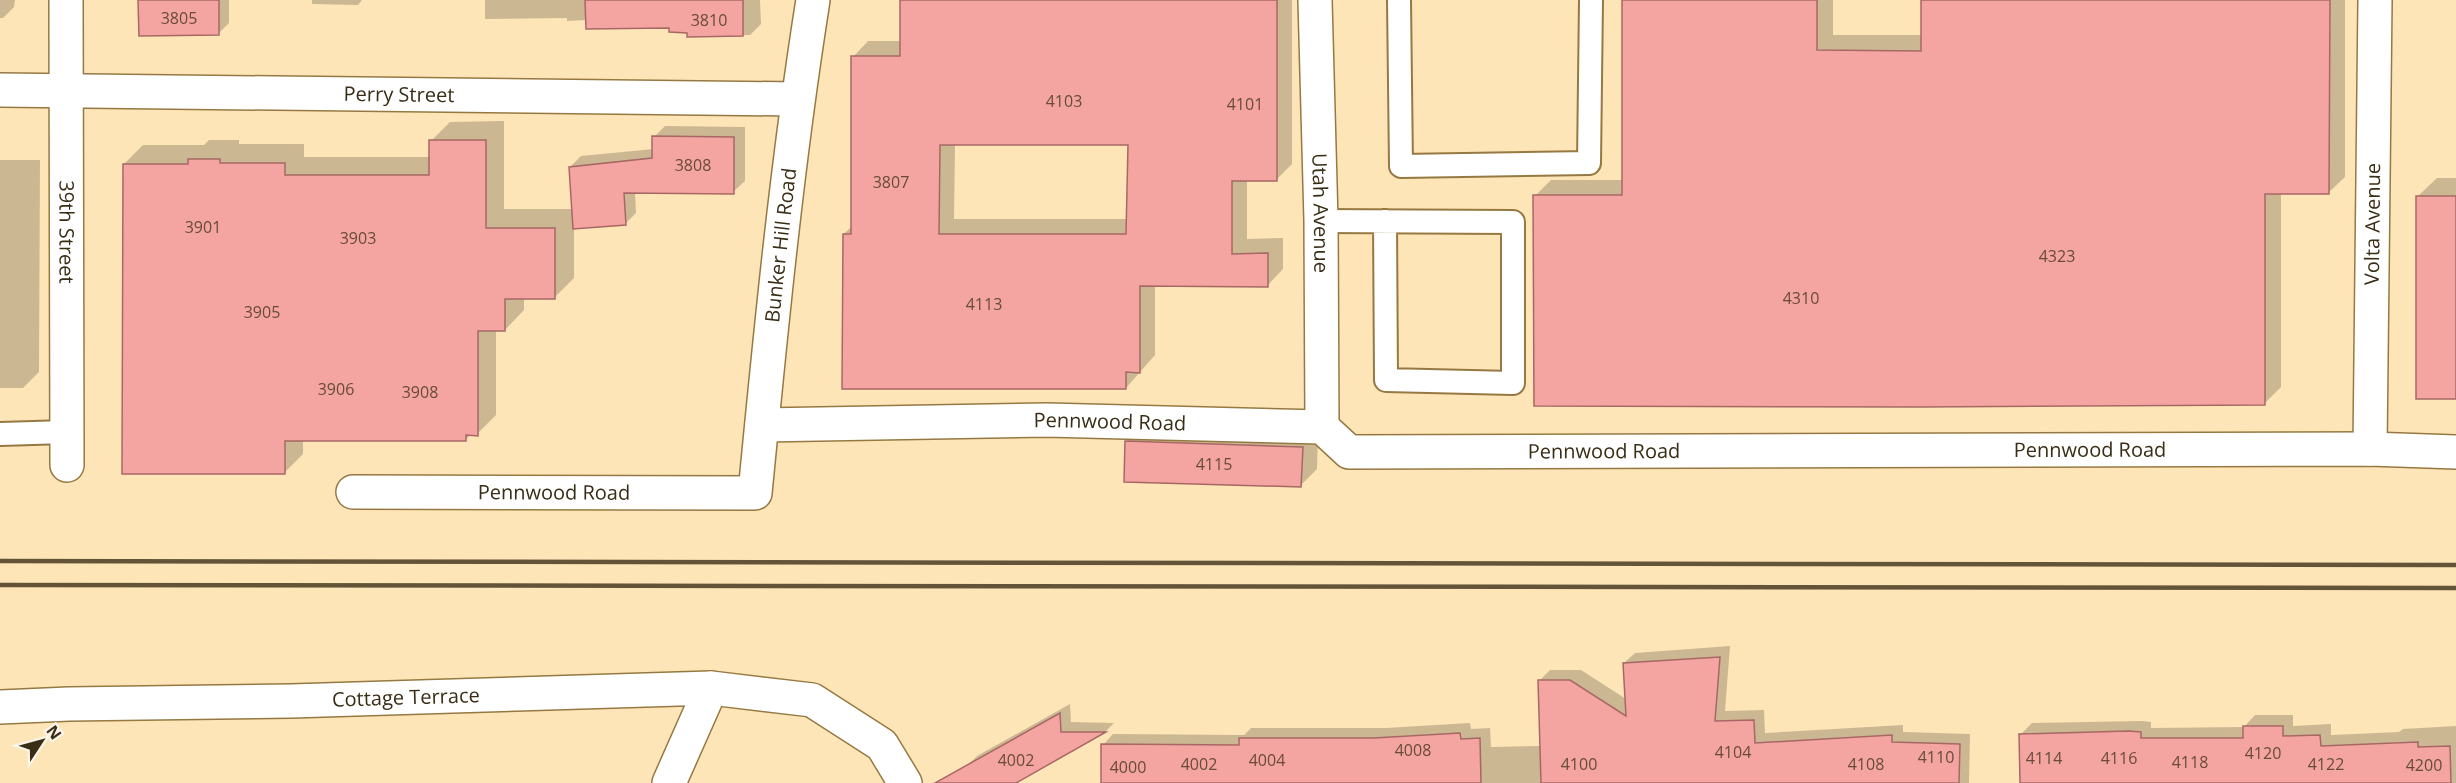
<svg xmlns="http://www.w3.org/2000/svg" width="2456" height="783" font-family="'Open Sans',sans-serif">
<style>
.shadow{fill:#0003;fill-rule:evenodd}
.building{fill:#f4a5a1;stroke:#a76865;stroke-width:1.5;fill-rule:evenodd}
.lines{fill:none;stroke-linecap:round;stroke-linejoin:round}
.lane-casing{stroke:#967942;stroke-width:26}
.street-casing{stroke:#967942;stroke-width:36}
.lane{stroke:#fff;stroke-width:22}
.street{stroke:#fff;stroke-width:33}
.rail{stroke:#635438;stroke-width:4.5}
.labels{text-anchor:middle;stroke-width:5;stroke-linejoin:round;paint-order:stroke}
.number-label{font-size:16px;fill:#684b39}
.street-label{font-size:20px;fill:#392d16;stroke:#fbf5e9}
</style>
<rect width="100%" height="100%" fill="#fee5b7"/>
<!-- shadow -->
<g class="shadow">
<path d="M 0,0 L 15,0 L 14,7 L 3,18 L 0,18 Z"/>
<path d="M 140,0 L 229,0 L 229,23 L 218,34 Z"/>
<path d="M 312,0 L 362,0 L 358,5 L 312,4 Z"/>
<path d="M 485,0 L 760,0 L 761,24 L 750,35 L 688,36 L 688,31 L 670,27 L 587,20 L 567,21 L 567,18 L 485,19 Z"/>
<path d="M 902,0 L 1292,0 L 1292,164 L 1276,180 L 1247,179 L 1247,239 L 1283,238 L 1283,269 L 1268,285 L 1155,285 L 1155,355 L 1126,388 L 844,234 L 852,226 L 853,57 L 868,41 L 902,41 ZM 955,144 L 1130,144 L 1128,219 L 954,219 Z"/>
<path d="M 1623,0 L 1833,0 L 1833,35 L 1922,35 L 1922,0 L 2345,0 L 2345,177 L 2328,193 L 2281,193 L 2281,387 L 2265,403 L 1535,196 L 1551,180 L 1624,180 Z"/>
<path d="M 504,121 L 504,209 L 573,209 L 570,167 L 581,156 L 654,149 L 654,137 L 665,126 L 745,127 L 745,181 L 733,192 L 635,192 L 636,213 L 625,224 L 574,228 L 574,278 L 554,298 L 524,298 L 524,310 L 505,330 L 496,330 L 496,415 L 477,434 L 472,434 L 465,440 L 303,440 L 303,454 L 284,473 L 124,164 L 143,145 L 204,145 L 209,140 L 239,140 L 239,144 L 304,144 L 304,157 L 431,157 L 431,141 L 450,122 Z"/>
<path d="M 0,160 L 40,160 L 39,372 L 23,388 L 0,388 Z"/>
<path d="M 2437,178 L 2456,178 L 2456,398 L 2417,197 Z"/>
<path d="M 1143,426 L 1318,432 L 1317,469 L 1301,485 L 1127,442 Z"/>
<path d="M 1730,646 L 1725,711 L 1764,710 L 1765,733 L 1903,725 L 1903,732 L 1970,734 L 1969,783 L 1103,783 L 1103,745 L 1113,734 L 1244,735 L 1251,728 L 1386,728 L 1470,723 L 1471,729 L 1490,728 L 1491,747 L 1541,746 L 1539,681 L 1550,670 L 1581,670 L 1626,699 L 1624,663 L 1635,653 Z"/>
<path d="M 1070,704 L 1071,722 L 1114,723 L 1106,731 L 1013,783 L 975,783 L 966,767 L 977,756 Z"/>
<path d="M 2255,715 L 2293,715 L 2293,726 L 2331,724 L 2331,735 L 2399,732 L 2403,729 L 2456,726 L 2456,783 L 2022,783 L 2021,734 L 2032,723 L 2141,721 L 2151,722 L 2151,728 L 2244,727 Z"/>
</g>
<!-- building -->
<g class="building">
<path d="M 138,0 L 219,0 L 219,35 L 139,36 Z"/>
<path d="M 585,0 L 743,0 L 743,36 L 687,37 L 687,33 L 669,32 L 669,28 L 586,29 Z"/>
<path d="M 900,0 L 1277,0 L 1277,181 L 1232,181 L 1232,254 L 1268,253 L 1268,287 L 1140,286 L 1140,373 L 1126,372 L 1126,389 L 842,389 L 843,234 L 851,234 L 851,56 L 900,56 ZM 940,145 L 1128,145 L 1126,234 L 939,234 Z"/>
<path d="M 1622,0 L 1817,0 L 1817,50 L 1921,51 L 1921,0 L 2330,0 L 2329,194 L 2265,194 L 2265,405 L 1922,407 L 1534,406 L 1533,195 L 1622,195 Z"/>
<path d="M 652,136 L 734,137 L 734,194 L 624,193 L 626,225 L 573,229 L 569,167 L 652,158 Z"/>
<path d="M 429,140 L 486,140 L 486,228 L 555,228 L 555,299 L 505,299 L 505,331 L 478,331 L 478,436 L 466,435 L 466,441 L 285,441 L 285,474 L 122,474 L 123,164 L 188,164 L 188,159 L 220,159 L 220,163 L 285,163 L 285,175 L 429,175 Z"/>
<rect x="2416" y="196" width="40" height="203"/>
<path d="M 1125,441 L 1303,447 L 1301,487 L 1124,482 Z"/>
<path d="M 1720,657 L 1715,721 L 1754,720 L 1755,743 L 1892,735 L 1892,742 L 1960,744 L 1959,783 L 1541,783 L 1538,680 L 1570,680 L 1626,716 L 1623,663 Z"/>
<path d="M 1060,713 L 1061,732 L 1106,732 L 1016,783 L 935,783 Z"/>
<path d="M 2243,726 L 2283,726 L 2283,736 L 2320,735 L 2321,746 L 2418,742 L 2418,747 L 2450,746 L 2451,783 L 2020,783 L 2019,734 L 2129,731 L 2141,732 L 2141,738 L 2243,738 Z"/>
<path d="M 1460,733 L 1461,739 L 1480,738 L 1481,783 L 1101,783 L 1101,744 L 1239,745 L 1239,738 L 1374,738 Z"/>
</g>
<g class="lines">
<defs>
<g id="lane">
<path d="M 1399,0 L 1401,166 L 1589,163 L 1591,0"/>
<path d="M 1321,221 L 1513,222 L 1513,383 L 1386,380 L 1385,221"/>
<path d="M 0,434 L 66,432"/>
</g>
<g id="street">
<path id="s1" d="M 66,0 L 67,465"/>
<path id="s2" d="M 1315,0 L 1321,221 L 1322,427"/>
<path id="s3" d="M 0,90 L 797,99"/>
<path id="s4" d="M 762,425 L 1047,420 L 1322,427 L 1349,452 L 2370,449 L 2456,452"/>
<path id="s5" d="M 2370,449 L 2375,0"/>
<path id="s6" d="M 353,492 L 755,493 C 771,328 787,164 813,0"/>
<path id="s7" d="M 0,707 L 69,704 L 291,701 L 711,688 L 812,700 L 882,745 L 905,783"/>
<path d="M 669,783 L 711,688"/>
</g>
</defs>
<!-- lane casing -->
<use href="#lane" class="lane-casing"/>
<!-- street casing -->
<use href="#street" class="street-casing"/>
<!-- lane -->
<use href="#lane" class="lane"/>
<!-- street -->
<use href="#street" class="street"/>
<!-- rail -->
<g class="rail">
<path d="M 0,561 L 2456,565"/>
<path d="M 0,585 L 2456,588"/>
</g>
</g>
<g class="labels">
<!-- number labels -->
<g class="number-label">
<text x="179" y="24">3805</text>
<text x="709" y="26">3810</text>
<text x="1064" y="107">4103</text>
<text x="1245" y="110">4101</text>
<text x="693" y="171">3808</text>
<text x="891" y="188">3807</text>
<text x="203" y="233">3901</text>
<text x="358" y="244">3903</text>
<text x="2057" y="262">4323</text>
<text x="1801" y="304">4310</text>
<text x="984" y="310">4113</text>
<text x="262" y="318">3905</text>
<text x="336" y="395">3906</text>
<text x="420" y="398">3908</text>
<text x="1214" y="470">4115</text>
<text x="1413" y="756">4008</text>
<text x="1733" y="758">4104</text>
<text x="2263" y="759">4120</text>
<text x="1936" y="763">4110</text>
<text x="2044" y="764">4114</text>
<text x="2119" y="764">4116</text>
<text x="1016" y="766">4002</text>
<text x="1267" y="766">4004</text>
<text x="2190" y="768">4118</text>
<text x="1199" y="770">4002</text>
<text x="1579" y="770">4100</text>
<text x="1866" y="770">4108</text>
<text x="2326" y="770">4122</text>
<text x="2424" y="771">4200</text>
<text x="1128" y="773">4000</text>
</g>
<!-- street labels -->
<g class="street-label">
<text dy="7" stroke="none"><textPath href="#s3" startOffset="399">Perry Street</textPath></text>
<text dy="7" stroke="none"><textPath href="#s2" startOffset="213">Utah Avenue</textPath></text>
<text dy="7" stroke="none"><textPath href="#s5" startOffset="225">Volta Avenue</textPath></text>
<text dy="7" stroke="none"><textPath href="#s1" startOffset="232">39th Street</textPath></text>
<text dy="7" stroke="none"><textPath href="#s6" startOffset="651">Bunker Hill Road</textPath></text>
<text dy="7" stroke="none"><textPath href="#s4" startOffset="348">Pennwood Road</textPath></text>
<text dy="7" stroke="none"><textPath href="#s4" startOffset="1338">Pennwood Road</textPath></text>
<text dy="7" stroke="none"><textPath href="#s4" startOffset="852">Pennwood Road</textPath></text>
<text dy="7" stroke="none"><textPath href="#s6" startOffset="201">Pennwood Road</textPath></text>
<text dy="7" stroke="none"><textPath href="#s7" startOffset="406">Cottage Terrace</textPath></text>
</g>
</g>
<!-- north arrow -->
<g transform="translate(42 741) rotate(54)" stroke="#fbf5e9" stroke-width="4.5" paint-order="stroke">
<path d="M0-4.5L10 22L0 15L-10 22Z" fill="#392d16"/>
<text y="-9" font-size="16" font-weight="bold" text-anchor="middle" fill="#392d16">N</text>
</g>
</svg>
